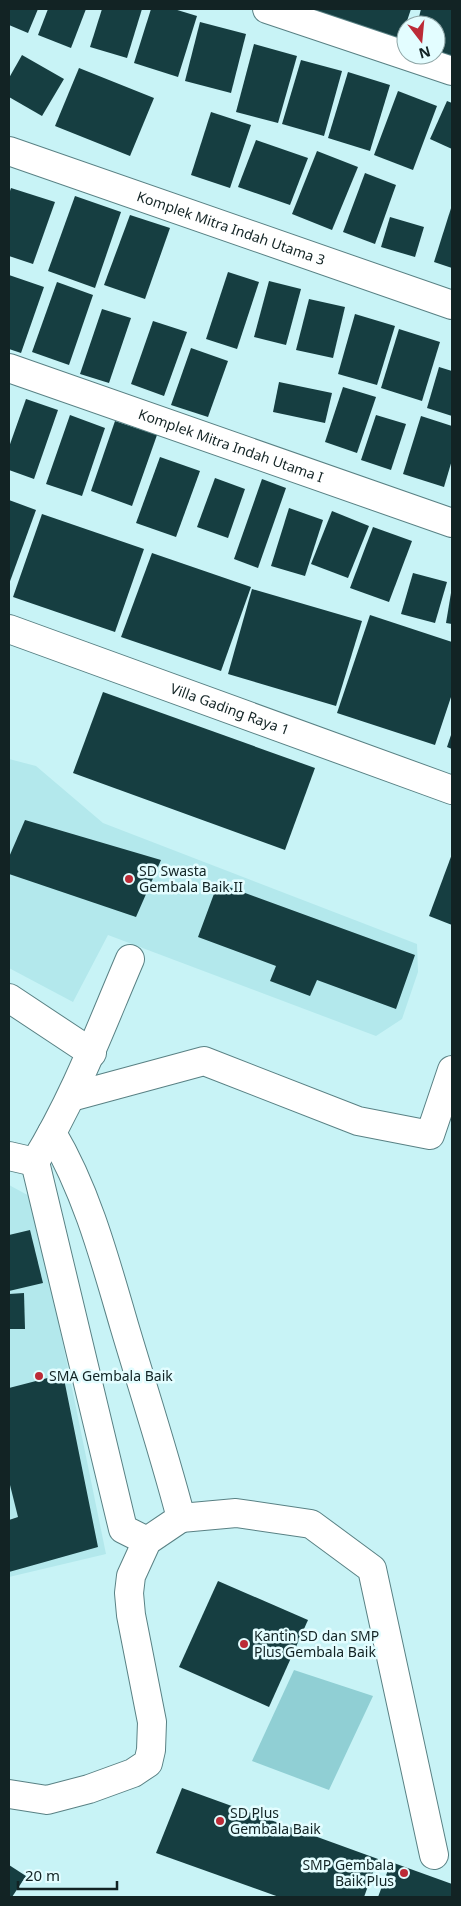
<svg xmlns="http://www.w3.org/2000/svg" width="461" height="1906" font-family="'Noto Sans',sans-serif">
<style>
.built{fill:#b3e8ec}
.green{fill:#90cfd4}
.building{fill:#163e41}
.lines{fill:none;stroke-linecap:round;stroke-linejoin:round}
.minor-casing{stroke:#598184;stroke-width:30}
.minor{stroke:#fff;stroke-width:28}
.poi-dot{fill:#bc2b37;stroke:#e3fdff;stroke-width:2}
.labels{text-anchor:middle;stroke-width:5;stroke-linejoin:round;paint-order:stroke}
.street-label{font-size:14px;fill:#122324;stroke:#e3fdff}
.poi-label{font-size:14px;fill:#122324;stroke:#e3fdff;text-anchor:start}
</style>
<rect width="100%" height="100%" fill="#c8f3f6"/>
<!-- built -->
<g class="built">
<path d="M 9,759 L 36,766 L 103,823 L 417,944 L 418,972 L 402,1019 L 376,1036 L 108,935 L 73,1002 L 9,968 Z"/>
<path d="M 9,1185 L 33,1198 L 106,1554 L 9,1577 Z"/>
</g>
<!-- green -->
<path class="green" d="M 294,1670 L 373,1696 L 329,1790 L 252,1761 Z"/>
<!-- building -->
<g class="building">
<path d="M 9,9 L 38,9 L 28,33 L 9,25 Z"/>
<path d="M 48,9 L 86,9 L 71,48 L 38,35 Z"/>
<path d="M 102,9 L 142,9 L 127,58 L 90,47 Z"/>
<path d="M 151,9 L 174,9 L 197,16 L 178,77 L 134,63 Z"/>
<path d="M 299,9 L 411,9 L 400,42 Z"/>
<path d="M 421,9 L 452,9 L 452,59 L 436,54 L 436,25 L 417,25 Z"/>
<path d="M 200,22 L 246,34 L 231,93 L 185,81 Z"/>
<path d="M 254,44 L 297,56 L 278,123 L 236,112 Z"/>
<path d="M 22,55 L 64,79 L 42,116 L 9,97 L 9,78 Z"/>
<path d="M 301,60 L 342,71 L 324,136 L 282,124 Z"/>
<path d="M 79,68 L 154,98 L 130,156 L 55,126 Z"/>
<path d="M 348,72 L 390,85 L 370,151 L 328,138 Z"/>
<path d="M 398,91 L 437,106 L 413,170 L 374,155 Z"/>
<path d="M 447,101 L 452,103 L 452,149 L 430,139 Z"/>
<path d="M 211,112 L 251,125 L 230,188 L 191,175 Z"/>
<path d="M 256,140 L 308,158 L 290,205 L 238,187 Z"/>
<path d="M 317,151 L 358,167 L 332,230 L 292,214 Z"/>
<path d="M 365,173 L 396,185 L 375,244 L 343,232 Z"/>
<path d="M 11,188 L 55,202 L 33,264 L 9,256 L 9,194 Z"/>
<path d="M 75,196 L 121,212 L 95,288 L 48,271 Z"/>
<path d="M 452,205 L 452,268 L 434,262 Z"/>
<path d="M 130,215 L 170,228 L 145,299 L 104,285 Z"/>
<path d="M 390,217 L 424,227 L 415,257 L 381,247 Z"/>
<path d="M 228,272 L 259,282 L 237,349 L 206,339 Z"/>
<path d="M 9,275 L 44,287 L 21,353 L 9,349 Z"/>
<path d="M 269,281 L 301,289 L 286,345 L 254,337 Z"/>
<path d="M 57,282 L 93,295 L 69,365 L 32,352 Z"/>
<path d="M 309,299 L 345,307 L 333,358 L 296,350 Z"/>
<path d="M 102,309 L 131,318 L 109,383 L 80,374 Z"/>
<path d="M 355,314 L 395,326 L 377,385 L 338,374 Z"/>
<path d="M 153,321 L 187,332 L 164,396 L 131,384 Z"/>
<path d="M 399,329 L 440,342 L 422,401 L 381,388 Z"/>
<path d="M 191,348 L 228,361 L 208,417 L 171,405 Z"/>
<path d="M 439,367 L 452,371 L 452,416 L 427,408 Z"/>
<path d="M 279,382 L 332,393 L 325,423 L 273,412 Z"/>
<path d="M 343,387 L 376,397 L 357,453 L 325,442 Z"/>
<path d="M 26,399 L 58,410 L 34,479 L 9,470 L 9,447 Z"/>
<path d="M 70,415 L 105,428 L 82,496 L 46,484 Z"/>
<path d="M 376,415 L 406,424 L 391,470 L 361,460 Z"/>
<path d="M 421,416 L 452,426 L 452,460 L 444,487 L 403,474 Z"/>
<path d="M 115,421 L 157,435 L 132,506 L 91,491 Z"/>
<path d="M 160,457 L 200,471 L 176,537 L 136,523 Z"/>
<path d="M 215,478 L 245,489 L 228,538 L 197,527 Z"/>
<path d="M 262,479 L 286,488 L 258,568 L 234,559 Z"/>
<path d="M 9,500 L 36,510 L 9,584 Z"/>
<path d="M 289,508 L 323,520 L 305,576 L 271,566 Z"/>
<path d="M 332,511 L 369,526 L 348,578 L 311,564 Z"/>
<path d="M 42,514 L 144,549 L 115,632 L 13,597 Z"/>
<path d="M 373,527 L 412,541 L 389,602 L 350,588 Z"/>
<path d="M 152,553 L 251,587 L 221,671 L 121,637 Z"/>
<path d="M 413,573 L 447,582 L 435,623 L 401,614 Z"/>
<path d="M 252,589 L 362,621 L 336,706 L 228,674 Z"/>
<path d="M 451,593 L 452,593 L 452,624 L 446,623 Z"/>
<path d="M 370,615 L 452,642 L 452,694 L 435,745 L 337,713 Z"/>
<path d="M 103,692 L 315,768 L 285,850 L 73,773 Z"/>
<path d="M 452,732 L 452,749 L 447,747 Z"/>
<path d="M 25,820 L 161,860 L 136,917 L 9,874 L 9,857 Z"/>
<path d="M 452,854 L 452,925 L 429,916 Z"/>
<path d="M 218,883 L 415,955 L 396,1009 L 317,980 L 310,996 L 270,981 L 276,966 L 198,937 Z"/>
<path d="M 30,1230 L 43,1283 L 9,1291 L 9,1235 Z"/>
<path d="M 24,1293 L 25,1329 L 9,1329 L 9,1294 Z"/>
<path d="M 63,1374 L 98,1547 L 9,1572 L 9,1520 L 18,1517 L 9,1481 L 9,1388 Z"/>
<path d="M 218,1581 L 308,1620 L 269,1707 L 179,1667 Z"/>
<path d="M 182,1788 L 378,1859 L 364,1897 L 279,1897 L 156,1853 Z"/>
<path d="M 391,1862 L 452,1884 L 452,1897 L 378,1897 Z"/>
<path d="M 9,1865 L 26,1876 L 12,1897 L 9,1897 Z"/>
</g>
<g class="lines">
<defs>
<g id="minor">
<path d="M 267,9 L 452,71"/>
<path id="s1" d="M 9,151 L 452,305"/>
<path id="s2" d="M 9,368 L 452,523"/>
<path id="s3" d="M 9,629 L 452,790"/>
<path d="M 130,959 C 100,1029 75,1097 35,1162 L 123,1529 L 147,1541"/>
<path d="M 9,998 L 92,1053"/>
<path d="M 71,1097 L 204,1061 L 358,1121 L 430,1135 L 452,1070"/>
<path d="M 9,1156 L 35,1162"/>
<path d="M 181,1518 L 236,1513 L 311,1524 L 372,1569 L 434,1855"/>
<path d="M 9,1794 L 47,1800 L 89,1789 L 133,1773 L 148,1763 L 151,1750 L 152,1722 L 131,1615 L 129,1593 L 131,1576 L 147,1541 L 181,1518 C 164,1453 143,1389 124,1325 C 105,1260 87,1192 52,1133"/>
</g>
</defs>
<!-- minor casing -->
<use href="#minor" class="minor-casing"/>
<!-- minor -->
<use href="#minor" class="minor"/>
</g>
<!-- markers -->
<g class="poi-dot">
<circle cx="129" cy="879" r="5"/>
<circle cx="39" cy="1376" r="5"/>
<circle cx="244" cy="1644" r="5"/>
<circle cx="220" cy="1821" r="5"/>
<circle cx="404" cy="1873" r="5"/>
</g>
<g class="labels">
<!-- street labels -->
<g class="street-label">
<text dy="5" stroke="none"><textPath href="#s1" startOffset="235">Komplek Mitra Indah Utama 3</textPath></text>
<text dy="5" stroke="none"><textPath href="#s2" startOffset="235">Komplek Mitra Indah Utama I</textPath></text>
<text dy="5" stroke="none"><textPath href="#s3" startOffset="235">Villa Gading Raya 1</textPath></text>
</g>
<!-- poi labels -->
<g class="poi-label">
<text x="139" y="876">SD Swasta<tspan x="139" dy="16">Gembala Baik II</tspan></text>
<text x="49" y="1381">SMA Gembala Baik</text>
<text x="254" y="1641">Kantin SD dan SMP<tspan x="254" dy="16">Plus Gembala Baik</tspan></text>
<text x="230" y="1818">SD Plus<tspan x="230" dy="16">Gembala Baik</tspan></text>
<text x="394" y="1870" text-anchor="end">SMP Gembala<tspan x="394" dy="16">Baik Plus</tspan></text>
</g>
</g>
<!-- border -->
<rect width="461" height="1906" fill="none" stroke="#122324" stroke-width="20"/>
<!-- north arrow -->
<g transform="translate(421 40) rotate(164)"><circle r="24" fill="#e3fdff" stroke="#8fa6a7"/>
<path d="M0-4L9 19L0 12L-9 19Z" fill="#bc2b37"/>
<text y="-8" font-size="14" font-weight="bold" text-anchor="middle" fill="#122324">N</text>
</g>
<!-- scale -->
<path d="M18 1881v8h99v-8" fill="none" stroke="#122324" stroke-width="2.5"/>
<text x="25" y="1881" font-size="15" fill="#122324" stroke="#e3fdff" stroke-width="4" paint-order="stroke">20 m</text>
</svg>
